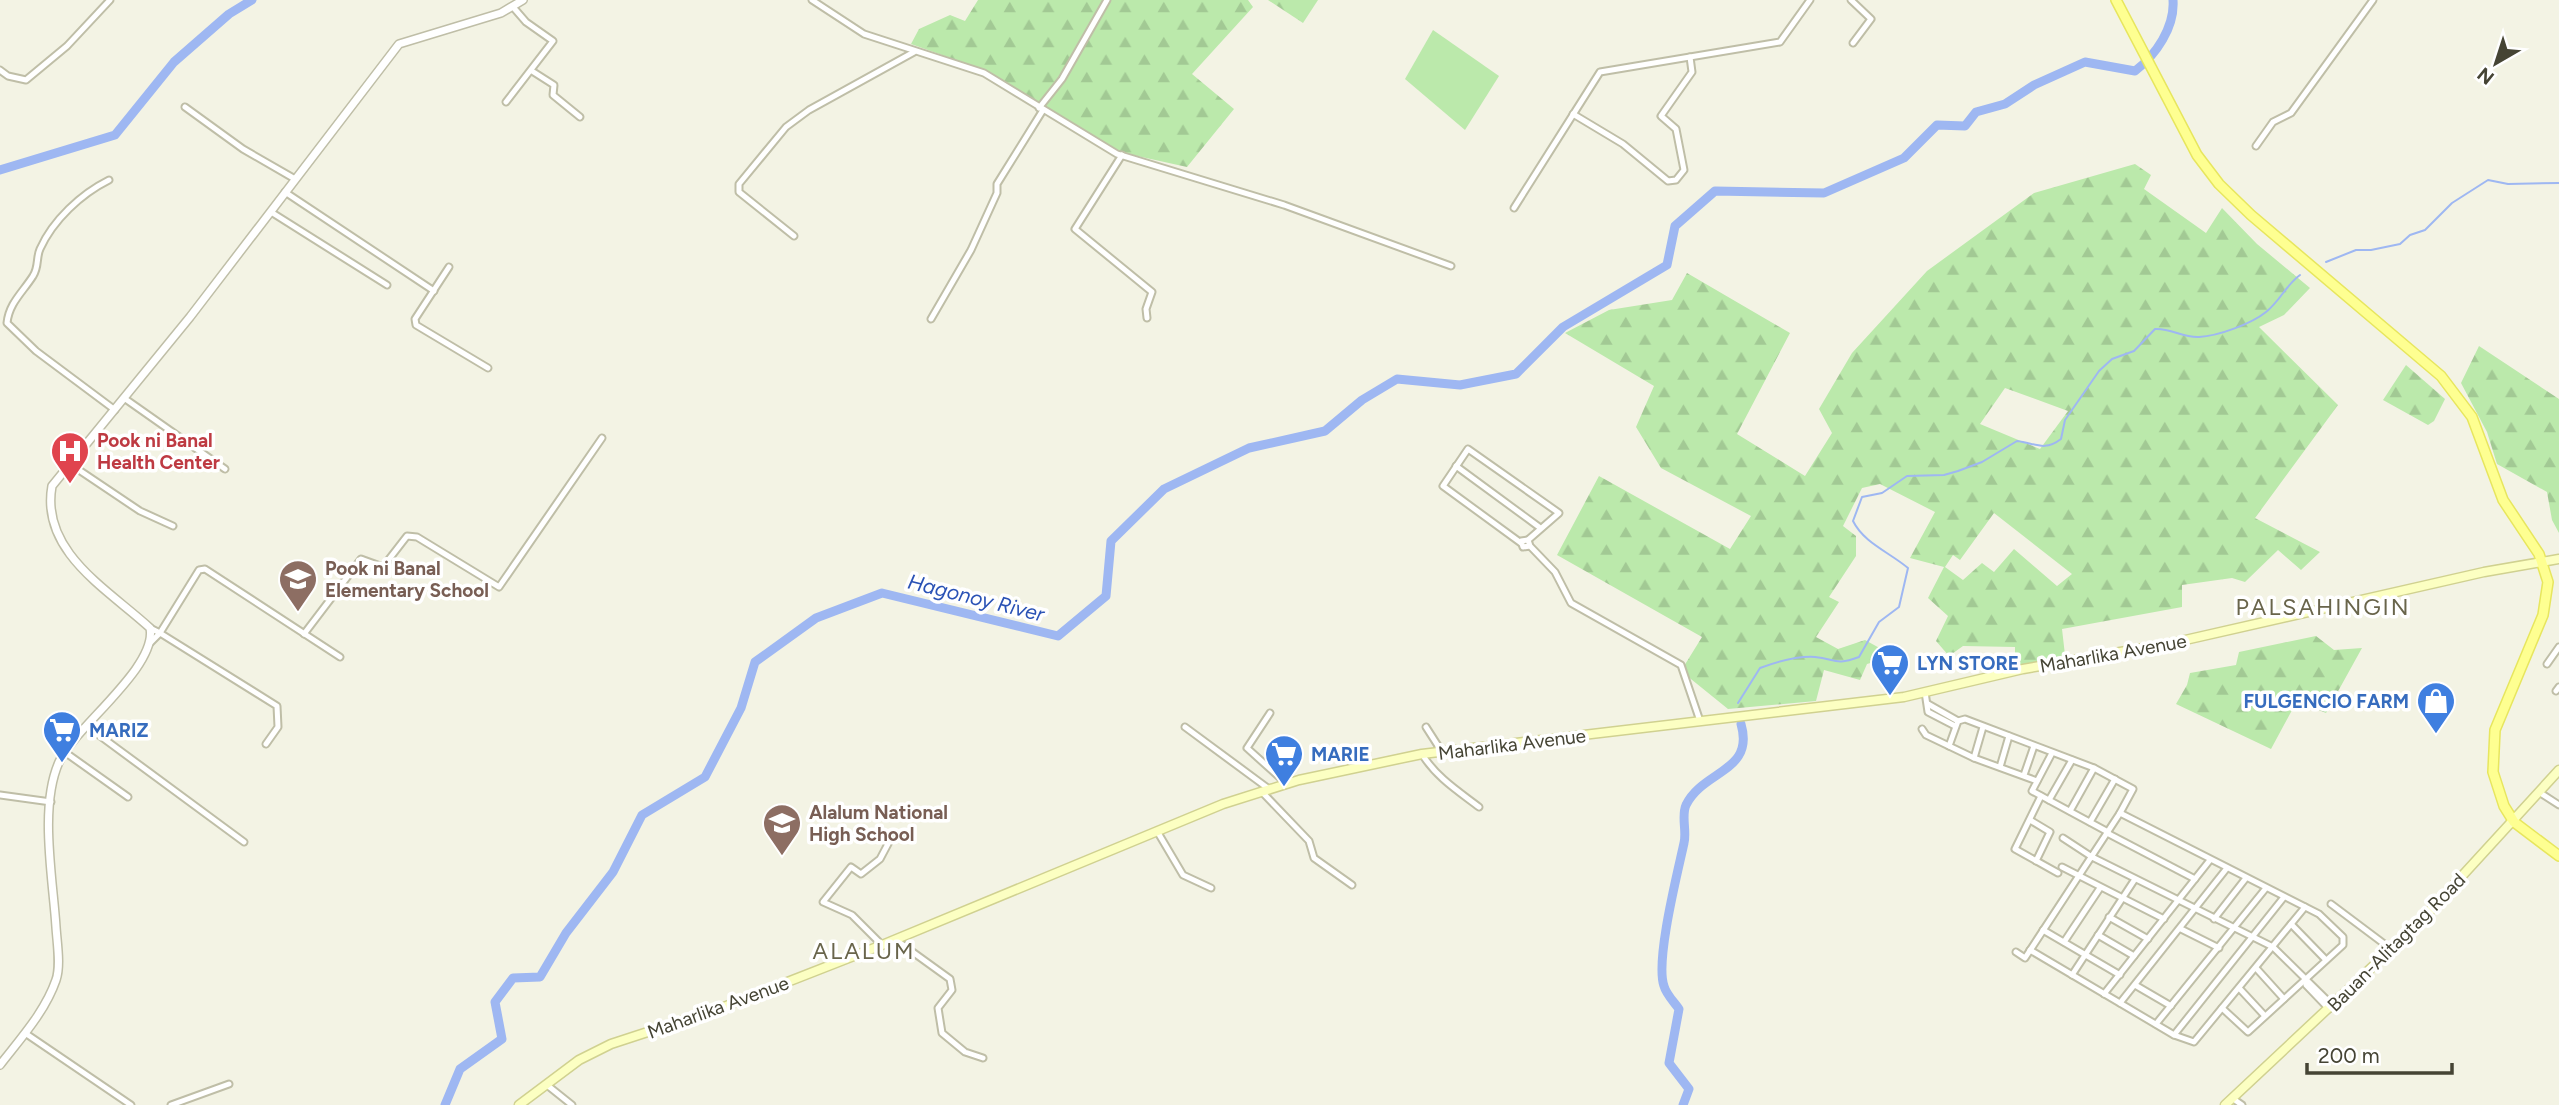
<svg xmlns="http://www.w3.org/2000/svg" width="2559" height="1105" font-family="Figtree,sans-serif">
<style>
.green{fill:#bbe9ab}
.forest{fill:url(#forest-firs);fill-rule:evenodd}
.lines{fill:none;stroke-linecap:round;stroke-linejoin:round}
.stream{stroke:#9eb7f2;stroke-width:2}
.river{stroke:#9eb7f2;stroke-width:9}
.minor-casing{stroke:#bfbea7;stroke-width:9}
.tertiary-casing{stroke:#bfbea7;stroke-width:10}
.secondary-casing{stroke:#d0d190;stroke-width:11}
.primary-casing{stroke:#e7e65e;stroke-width:12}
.minor{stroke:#fff;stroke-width:5}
.tertiary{stroke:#fff;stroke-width:7}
.secondary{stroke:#fcffc2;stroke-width:8}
.primary{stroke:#feff91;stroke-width:9}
.labels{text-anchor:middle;stroke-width:7;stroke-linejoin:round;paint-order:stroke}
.health-label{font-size:19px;font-weight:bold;fill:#be3a42;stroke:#fff;text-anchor:start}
.education-label{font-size:19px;font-weight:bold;fill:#785e54;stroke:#fff;text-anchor:start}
.street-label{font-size:19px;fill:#454434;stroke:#fff}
.shop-label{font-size:19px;font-weight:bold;fill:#366cbe;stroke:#fff;text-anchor:start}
.water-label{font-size:21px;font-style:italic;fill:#2a52b5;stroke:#fff}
.quarter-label{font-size:23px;letter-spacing:2px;fill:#69654b;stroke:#fff}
</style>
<defs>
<pattern id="forest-firs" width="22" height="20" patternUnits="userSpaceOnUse" patternTransform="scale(1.75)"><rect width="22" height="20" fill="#bbe9ab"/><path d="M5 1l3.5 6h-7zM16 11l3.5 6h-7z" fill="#a2c994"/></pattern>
</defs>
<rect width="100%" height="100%" fill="#f3f3e4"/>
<!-- green -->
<path class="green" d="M 1433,30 L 1499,76 L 1465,130 L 1405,79 Z"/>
<!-- forest -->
<g class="forest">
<path d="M 978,0 L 1248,0 L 1253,7 L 1192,74 L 1234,109 L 1187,167 L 1119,152 L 987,71 L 911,44 L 919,29 L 950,15 L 965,21 Z"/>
<path d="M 1268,0 L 1318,0 L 1303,23 Z"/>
<path d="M 2135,164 L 2151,175 L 2144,189 L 2206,233 L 2222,208 L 2257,244 L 2310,288 L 2284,315 L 2259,327 L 2338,405 L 2255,518 L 2320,552 L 2301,570 L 2278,550 L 2245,582 L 2232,578 L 2182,585 L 2182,607 L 2062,629 L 2065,655 L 2015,667 L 2015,647 L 1963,646 L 1949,656 L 1936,641 L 1948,616 L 1928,598 L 1944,567 L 1910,558 L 1935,512 L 1880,484 L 1862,488 L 1843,526 L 1856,536 L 1856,556 L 1829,597 L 1839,602 L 1816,637 L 1838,649 L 1865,640 L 1894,656 L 1867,664 L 1860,680 L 1824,670 L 1816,701 L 1728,709 L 1681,671 L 1702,637 L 1557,555 L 1599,476 L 1730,549 L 1751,516 L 1661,468 L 1636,427 L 1654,386 L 1565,333 L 1609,310 L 1672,300 L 1687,273 L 1790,333 L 1737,434 L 1805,476 L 1832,433 L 1819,409 L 1852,353 L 1927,271 L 2034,193 ZM 2005,388 L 2068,411 L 2040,449 L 1980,424 ZM 1994,513 L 2072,574 L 2057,586 L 2014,549 L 1994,572 L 1982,563 L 1963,580 L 1945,567 L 1953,555 L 1960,560 Z"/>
<path d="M 2479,346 L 2559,399 L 2559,533 L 2552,520 L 2547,492 L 2497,464 L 2487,432 L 2461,383 Z"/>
<path d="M 2406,365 L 2445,399 L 2434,421 L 2428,425 L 2383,400 Z"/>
<path d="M 2316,636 L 2334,650 L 2362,648 L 2326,713 L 2297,701 L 2271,749 L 2176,704 L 2187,685 L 2190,673 L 2236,665 L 2239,652 Z"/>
</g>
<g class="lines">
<!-- stream -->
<g class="stream">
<path d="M 2326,262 L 2356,250 L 2371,250 L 2400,244 L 2410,235 L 2425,230 L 2452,203 L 2488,180 L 2508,184 L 2559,183"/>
<path d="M 1738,703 L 1760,668 C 1776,662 1798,656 1815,657 C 1836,659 1835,666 1859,657 L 1879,622 L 1899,607 L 1908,568 C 1889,552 1864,543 1853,521 L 1862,497 L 1882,493 L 1907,476 L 1944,475 L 1958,471 L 1982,462 L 2017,441 C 2035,443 2044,452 2061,439 L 2065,420 L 2099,371 L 2112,359 L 2134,351 L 2155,329 C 2171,328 2183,338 2199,337 C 2218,336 2251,324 2266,312 C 2280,301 2286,285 2300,275"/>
</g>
<!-- river -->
<g class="river">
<path d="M 0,170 L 115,135 L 174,62 L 229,14 L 252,0"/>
<path d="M 445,1105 L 460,1069 L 502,1039 L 495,1002 L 513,978 L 540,977 L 566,933 L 613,872 L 642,815 L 705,777 L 741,708 L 755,662 L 816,618 L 882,593 L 1058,636 L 1106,596 L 1111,541 L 1164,489 L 1249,448 L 1325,431 L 1362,400 L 1397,379 L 1460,385 L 1516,374 L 1563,327 L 1667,265 L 1675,226 L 1715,191 L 1824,193 L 1904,158 L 1937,125 L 1965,126 L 1976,112 L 2005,104 L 2034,85 L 2085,62 L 2135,71 C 2156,55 2175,27 2173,0"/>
<path d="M 1683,1105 L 1689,1089 L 1669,1063 L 1679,1009 C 1674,1002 1666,994 1664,986 C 1655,961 1678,871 1684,843 C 1687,831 1681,816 1686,805 C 1703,770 1755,772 1741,724"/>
</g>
<defs>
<g id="minor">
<path d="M 812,0 L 864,34 L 984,73 L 1117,154 L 1284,205 L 1451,266"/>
<path d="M 1851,0 L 1871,19 L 1853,43"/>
<path d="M 0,70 L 8,76 L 26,80 L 67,46 L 110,0"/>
<path d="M 532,71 L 554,85 L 553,95 L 580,117"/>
<path d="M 506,102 L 553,41 L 526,22 L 513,7"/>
<path d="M 185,107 L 243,149 L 295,179"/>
<path d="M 1039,108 L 1062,79 L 1107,0"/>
<path d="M 1573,114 L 1623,144 L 1668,181 L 1676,180 L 1684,170 L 1676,129 L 1661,116 L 1692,72 L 1690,57"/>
<path d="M 2256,146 L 2273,122 L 2291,113 L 2373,0"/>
<path d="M 1122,155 L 1075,229 L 1152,292 L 1146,309 L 1147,318"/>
<path d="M 109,180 C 81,194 53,220 40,249 C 36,258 39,267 33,276 C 23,292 9,303 7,323 L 36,351 L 115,410"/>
<path d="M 285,192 L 434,291"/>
<path d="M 1514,208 L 1600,72 L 1780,42 L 1810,0"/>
<path d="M 271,212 L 387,285"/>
<path d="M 794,236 L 739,192 L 739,184 L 786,127 L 809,110 L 914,52"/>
<path d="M 449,267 L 415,319 L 416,325 L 488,368"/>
<path d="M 931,319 L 971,250 L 997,193 L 997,184 L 1043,110"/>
<path d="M 124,398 L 225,469"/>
<path d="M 70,464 L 140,511 L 173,526"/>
<path d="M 1456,466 L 1539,527"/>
<path d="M 1521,543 L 1443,486 L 1468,449 L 1559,513 L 1528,540"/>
<path d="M 1530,546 L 1523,547 L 1521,541 L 1528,540 L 1530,546 L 1555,572 L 1571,603 L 1681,665 L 1700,721"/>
<path d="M 150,628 L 160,633 L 199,570 L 205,569 L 340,657"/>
<path d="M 304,634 L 361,559 L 383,567 L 407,536 L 417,537 L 499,587 L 602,438"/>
<path d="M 149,644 L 160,633 L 277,706 L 278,727 L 266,744"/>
<path d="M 2547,664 L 2559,647"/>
<path d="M 2556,691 L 2559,687"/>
<path d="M 1925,692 L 1928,712 L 1955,726"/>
<path d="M 1928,704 L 1958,721"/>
<path d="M 1270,713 L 1247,748 L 1287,784"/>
<path d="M 88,727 L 244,842"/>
<path d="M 1185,727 L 1269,789"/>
<path d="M 1426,727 L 1442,752"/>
<path d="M 1922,729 L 1926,735 L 1974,758 L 2037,781"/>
<path d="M 1949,746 L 1958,721 L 1965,719 L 2094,768 L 2133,789 L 2120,813 L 2025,958 L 2016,952"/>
<path d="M 66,753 L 128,797"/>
<path d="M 2052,753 L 2032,791 L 2108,832"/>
<path d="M 1422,754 C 1436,777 1458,791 1479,807"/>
<path d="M 1974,758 L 1983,727"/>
<path d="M 2000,767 L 2009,736"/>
<path d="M 2024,775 L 2034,746"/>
<path d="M 1262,792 L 1309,841 L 1314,858 L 1352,885"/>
<path d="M 2539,792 L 2559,805"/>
<path d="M 0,795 L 51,802"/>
<path d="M 2041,796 L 2015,849 L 2058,873"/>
<path d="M 2049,800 L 2072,760"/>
<path d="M 2070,811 L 2094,768"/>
<path d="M 2120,813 L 2319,914 L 2343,937 L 2343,945 L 2248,1032 L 2222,1008"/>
<path d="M 2030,820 L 2050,832 L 2036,861"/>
<path d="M 2090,822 L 2115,779"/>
<path d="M 1157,831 L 1183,875 L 1211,888"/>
<path d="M 880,832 L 889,842 L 880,859 L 861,874 L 851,867 L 823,902 L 852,915 L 882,945"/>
<path d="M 2107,833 L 2195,879"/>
<path d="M 2063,838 L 2092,857 L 2273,947 L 2333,1006"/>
<path d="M 2062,867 L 2164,919"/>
<path d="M 2331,904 L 2391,949"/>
<path d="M 2109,917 L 2148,939"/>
<path d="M 2214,919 L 2246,878"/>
<path d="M 2291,924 L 2326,960"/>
<path d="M 2181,929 L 2219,948"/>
<path d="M 2043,930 L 2120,975"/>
<path d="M 2098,935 L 2134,956"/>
<path d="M 896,940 L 950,979 L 952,990 L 938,1008 L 942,1033 L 965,1052 L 983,1058"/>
<path d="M 2064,942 L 2100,888"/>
<path d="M 2030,950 L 2174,1035 L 2194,1042 L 2305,907"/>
<path d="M 2256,968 L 2284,999"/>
<path d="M 2072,975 L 2135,879"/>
<path d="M 2306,980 L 2306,985 L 2329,1009"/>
<path d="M 2135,985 L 2171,1006"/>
<path d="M 2239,988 L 2265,1016"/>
<path d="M 2104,994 L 2210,860"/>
<path d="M 2120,1003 L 2227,868"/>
<path d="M 2156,1024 L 2266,888"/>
<path d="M 25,1033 L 131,1105"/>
<path d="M 2174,1035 L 2284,897"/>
<path d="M 547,1085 L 572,1105"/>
<path d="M 2232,1098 L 2242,1105"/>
<path d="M 171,1105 L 229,1084"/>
</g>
<path id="tertiary" d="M 0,1065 C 20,1039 45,1012 56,980 C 61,966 57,943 56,927 C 53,879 39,807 59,762 C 74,728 158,667 150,628 C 109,590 40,552 52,486 L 190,317 L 399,44 L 501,13 L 523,0"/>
<g id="secondary">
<path d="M 519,1105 L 579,1060 L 611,1044 L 721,1008 L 882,945 L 1223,804 L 1299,780 L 1422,754 L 1904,697 L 2023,669 L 2172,643 L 2484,572 L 2559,559"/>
<path d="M 2225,1105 L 2418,924 L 2559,770"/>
</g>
<path id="primary" d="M 2116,0 L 2197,155 L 2219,184 L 2251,215 L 2441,376 L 2472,417 L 2503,500 L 2539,554 L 2548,582 L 2543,615 L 2495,730 L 2493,772 L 2504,806 L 2514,822 L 2559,856"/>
</defs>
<!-- minor casing -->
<use href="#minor" class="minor-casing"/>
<!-- tertiary casing -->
<use href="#tertiary" class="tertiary-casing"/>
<!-- secondary casing -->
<use href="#secondary" class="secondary-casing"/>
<!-- primary casing -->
<use href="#primary" class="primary-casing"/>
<!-- minor -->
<use href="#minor" class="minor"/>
<!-- tertiary -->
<use href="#tertiary" class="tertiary"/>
<!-- secondary -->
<use href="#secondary" class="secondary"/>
<!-- primary -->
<use href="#primary" class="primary"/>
</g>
<!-- icons -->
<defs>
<symbol id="hospital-pin" viewBox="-11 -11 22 30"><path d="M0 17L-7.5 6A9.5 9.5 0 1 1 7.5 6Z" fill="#e0444e" stroke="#fff"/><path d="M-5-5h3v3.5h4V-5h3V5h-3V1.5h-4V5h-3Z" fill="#fff"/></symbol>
<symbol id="school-pin" viewBox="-11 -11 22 30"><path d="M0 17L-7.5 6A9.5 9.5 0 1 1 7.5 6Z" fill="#8d6e63" stroke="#fff"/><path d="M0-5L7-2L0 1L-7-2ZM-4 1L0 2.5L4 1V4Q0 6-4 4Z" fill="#fff"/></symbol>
<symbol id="supermarket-pin" viewBox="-11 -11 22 30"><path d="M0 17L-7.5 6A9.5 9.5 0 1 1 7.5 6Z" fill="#3f7fe0" stroke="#fff"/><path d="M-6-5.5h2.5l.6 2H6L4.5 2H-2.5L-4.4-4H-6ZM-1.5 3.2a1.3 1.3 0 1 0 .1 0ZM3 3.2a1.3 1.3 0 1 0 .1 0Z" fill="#fff"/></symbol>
<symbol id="shop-pin" viewBox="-11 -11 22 30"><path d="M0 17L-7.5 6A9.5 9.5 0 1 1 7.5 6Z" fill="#3f7fe0" stroke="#fff"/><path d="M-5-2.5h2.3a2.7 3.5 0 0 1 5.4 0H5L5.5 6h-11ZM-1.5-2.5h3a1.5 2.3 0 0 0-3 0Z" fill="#fff"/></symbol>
</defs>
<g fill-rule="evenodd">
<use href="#hospital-pin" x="48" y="429" width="44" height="60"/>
<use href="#school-pin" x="276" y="557" width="44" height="60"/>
<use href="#supermarket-pin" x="1868" y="641" width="44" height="60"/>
<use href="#shop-pin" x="2414" y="679" width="44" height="60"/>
<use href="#supermarket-pin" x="40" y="708" width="44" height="60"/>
<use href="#supermarket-pin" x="1262" y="732" width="44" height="60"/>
<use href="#school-pin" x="760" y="801" width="44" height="60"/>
</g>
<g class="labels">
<!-- health labels -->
<g class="health-label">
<text x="97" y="447">Pook ni Banal<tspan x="97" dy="22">Health Center</tspan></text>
</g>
<!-- education labels -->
<g class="education-label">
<text x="325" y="575">Pook ni Banal<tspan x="325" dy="22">Elementary School</tspan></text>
<text x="809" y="819">Alalum National<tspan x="809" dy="22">High School</tspan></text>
</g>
<!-- street labels -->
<g class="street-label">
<text transform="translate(2113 653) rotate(-10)" y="7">Maharlika Avenue</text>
<text transform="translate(1512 744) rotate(-7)" y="7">Maharlika Avenue</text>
<text transform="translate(2396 942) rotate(-45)" y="7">Bauan-Alitagtag Road</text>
<text transform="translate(718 1007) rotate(-20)" y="7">Maharlika Avenue</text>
</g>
<!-- shop labels -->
<g class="shop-label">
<text x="1917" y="670">LYN STORE</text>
<text x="2409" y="708" text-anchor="end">FULGENCIO FARM</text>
<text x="89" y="737">MARIZ</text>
<text x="1311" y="761">MARIE</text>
</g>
<!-- water labels -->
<g class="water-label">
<text transform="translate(976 598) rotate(14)" y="7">Hagonoy River</text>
</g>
<!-- quarter labels -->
<g class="quarter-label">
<text x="2323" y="615">PALSAHINGIN</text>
<text x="864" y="959">ALALUM</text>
</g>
</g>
<!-- north arrow -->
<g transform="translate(2496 63) rotate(219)" stroke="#ffffff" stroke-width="5" paint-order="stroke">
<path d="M0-5L12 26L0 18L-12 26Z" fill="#454434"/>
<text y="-10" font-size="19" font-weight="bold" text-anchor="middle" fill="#454434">N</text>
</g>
<!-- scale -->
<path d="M2307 1063v10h145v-10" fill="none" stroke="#454434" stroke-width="3.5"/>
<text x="2318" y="1063" font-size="21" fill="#454434" stroke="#ffffff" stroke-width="5" paint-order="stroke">200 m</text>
</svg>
